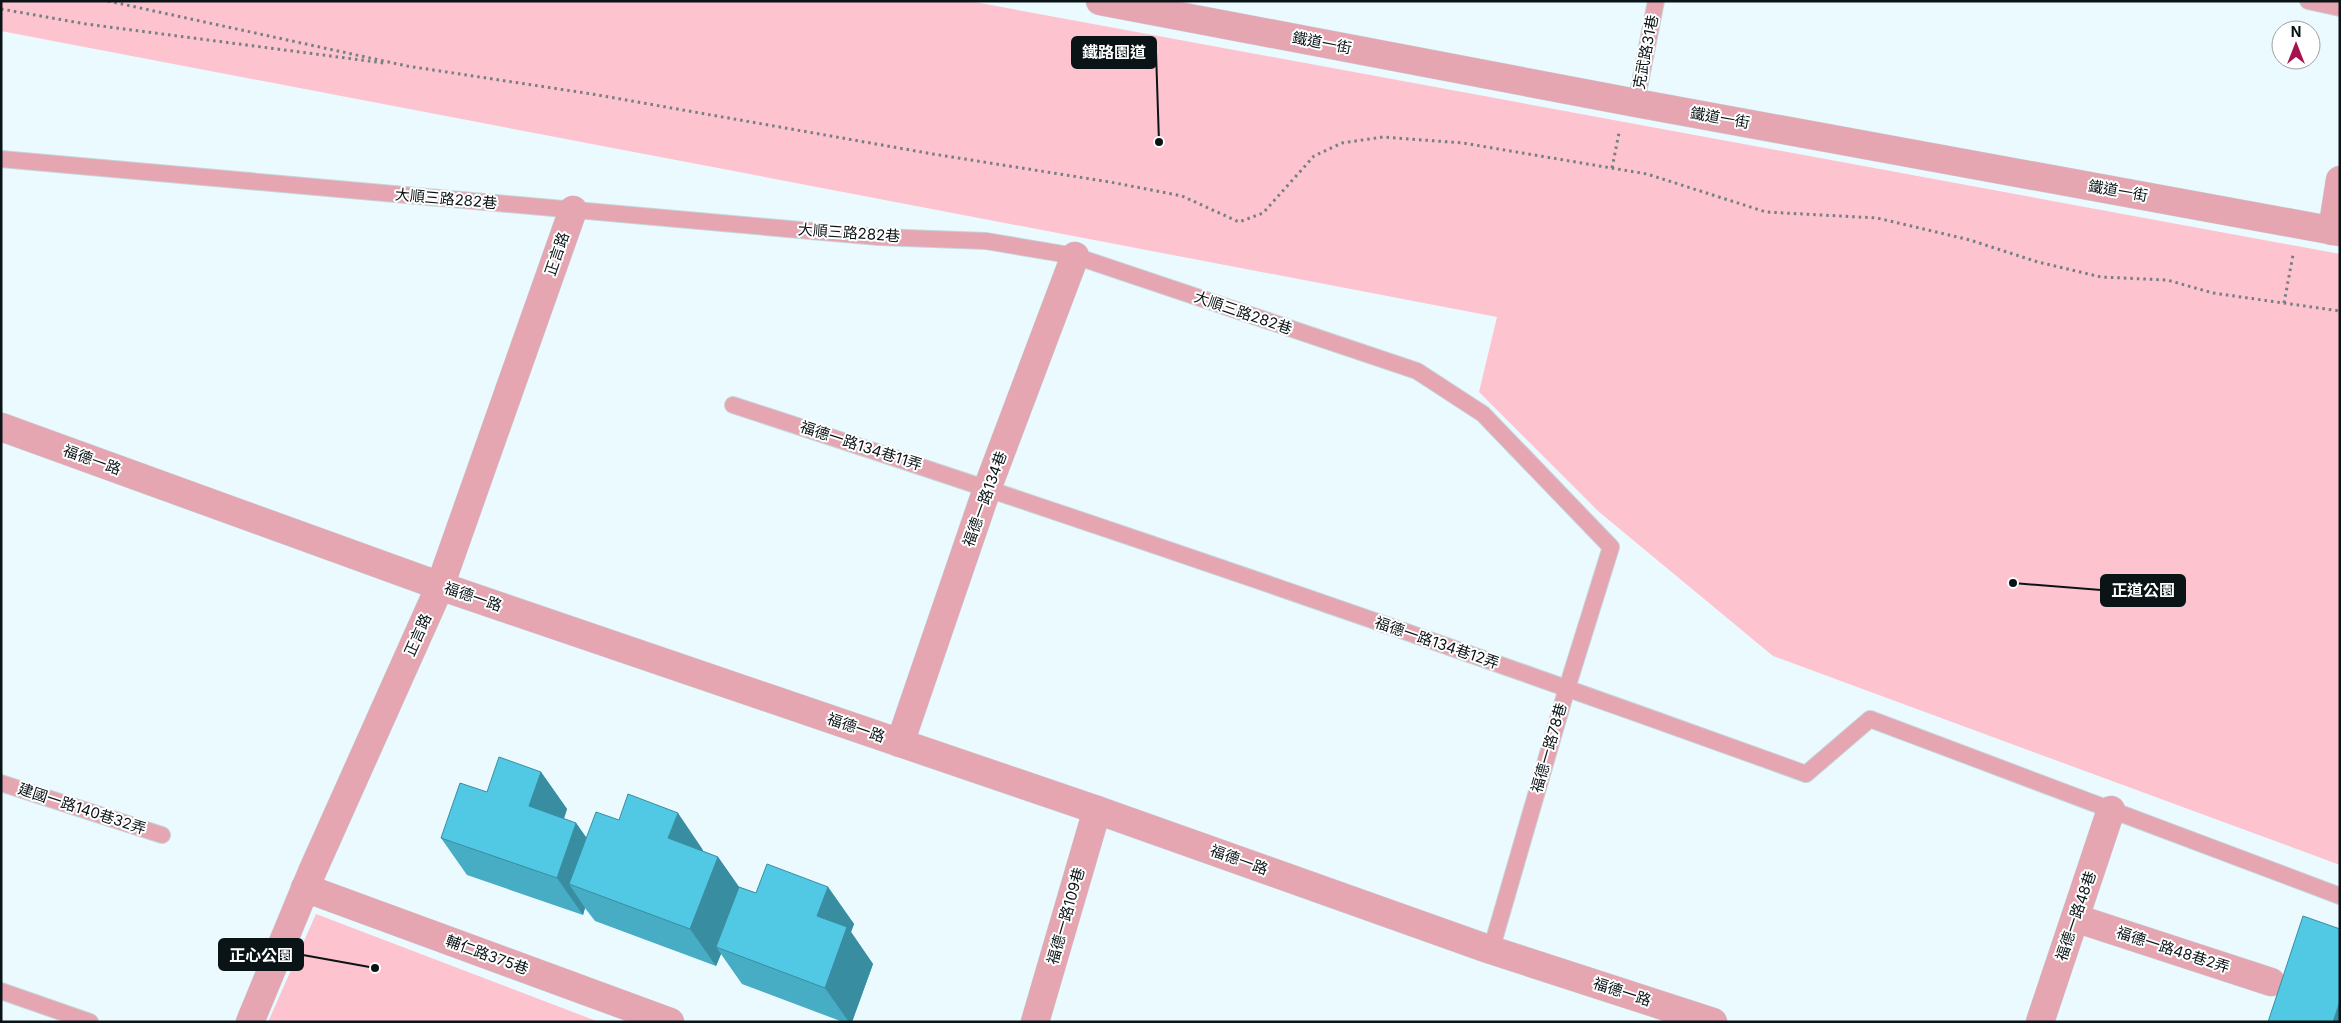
<svg xmlns="http://www.w3.org/2000/svg" width="2341" height="1023" font-family="Inter,'Noto Sans TC',sans-serif">
<style>
.green{fill:#fdc3ce}
.lines{fill:none;stroke-linecap:round;stroke-linejoin:round}
.lane-casing{stroke:#c6d5d9;stroke-width:18}
.street-casing{stroke:#c6d5d9;stroke-width:29}
.path{stroke:#748083;stroke-width:3;stroke-dasharray:2.5 4;stroke-linecap:butt}
.lane{stroke:#e5a5b1;stroke-width:16}
.street{stroke:#e5a5b1;stroke-width:28}
.wall{fill:#46adc5}
.shaded-wall{fill:#398da0}
.building{fill:#51c9e5;stroke:#398da0}
.labels{text-anchor:middle;stroke-width:4;stroke-linejoin:round;paint-order:stroke}
.street-label{font-size:15px;fill:#0a1316;stroke:#fff}
.leader{fill:none;stroke:#0a1316;stroke-width:2}
.callout-dot{fill:#0a1316;stroke:#fff;stroke-width:2}
.callout{fill:#0a1316;stroke:#0a1316;stroke-width:2}
.callout-label{font-size:16px;text-anchor:middle;font-weight:bold;fill:#fff}
</style>
<rect width="100%" height="100%" fill="#eafafe"/>
<!-- green -->
<g class="green">
<path d="M 1,1 L 969,1 L 2340,254 L 2340,865 L 1773,656 L 1598,511 L 1479,392 L 1497,317 L 1,31 Z"/>
<path d="M 316,914 L 599,1022 L 268,1022 Z"/>
</g>
<g class="lines">
<defs>
<g id="lane">
<path d="M 2308,1 L 2340,8"/>
<path d="M 1636,103 L 1656,1"/>
<path d="M 1,159 L 879,237 L 986,241 L 1075,256 L 1417,371 L 1483,414 L 1611,547 L 1567,688 L 1491,950"/>
<path d="M 733,405 C 1093,522 1450,645 1806,774 L 1870,719 L 2340,896"/>
<path d="M 1,783 L 162,835"/>
<path d="M 1,991 L 90,1022"/>
</g>
<g id="street">
<path d="M 1100,1 L 1636,103 L 2340,232"/>
<path d="M 2332,231 L 2340,180"/>
<path d="M 1,427 L 440,586 L 1097,810 L 1491,950 L 1713,1022"/>
<path d="M 900,743 L 987,489 L 1075,256"/>
<path d="M 305,888 L 670,1022"/>
<path d="M 2075,918 L 2271,982"/>
<path d="M 250,1022 L 312,872 L 440,586 L 573,210"/>
<path d="M 1035,1022 L 1097,810"/>
<path d="M 2040,1022 L 2111,810"/>
</g>
</defs>
<!-- lane casing -->
<use href="#lane" class="lane-casing"/>
<!-- street casing -->
<use href="#street" class="street-casing"/>
<!-- path -->
<g class="path">
<path d="M 108,1 L 407,66 L 592,94 L 933,154 L 1110,182 L 1182,196 L 1239,222 L 1263,213 L 1314,156 L 1342,143 L 1383,137 L 1463,143 L 1647,174 L 1766,212 L 1877,218 L 1970,240 L 2038,262 L 2101,277 L 2167,280 L 2213,293 L 2340,311"/>
<path d="M 1,9 L 86,24 L 384,63"/>
<path d="M 1612,168 L 1619,133"/>
<path d="M 2284,303 L 2293,255"/>
</g>
<!-- lane -->
<use href="#lane" class="lane"/>
<!-- street -->
<use href="#street" class="street"/>
</g>
<!-- wall -->
<path class="wall" d="M 541,772 L 567,809 L 564,819 L 576,823 L 586,837 L 703,850 L 703,851 L 718,857 L 739,887 L 756,893 L 828,887 L 854,924 L 851,932 L 873,964 L 852,1022 L 843,1022 L 742,984 L 721,954 L 716,966 L 595,921 L 585,908 L 583,915 L 467,875 L 441,838 L 487,792 Z"/>
<!-- shaded-wall -->
<g class="shaded-wall">
<path d="M 541,772 L 567,809 L 555,843 L 529,806 Z"/>
<path d="M 678,813 L 703,850 L 694,875 L 668,838 Z"/>
<path d="M 576,823 L 602,860 L 569,884 L 585,908 L 583,915 L 557,878 Z"/>
<path d="M 718,857 L 744,894 L 716,947 L 721,954 L 716,966 L 690,929 Z"/>
<path d="M 828,887 L 854,924 L 851,932 L 873,964 L 852,1022 L 849,1022 L 825,988 L 817,916 Z"/>
<path d="M 2340,1001 L 2340,1022 L 2333,1022 Z"/>
</g>
<!-- building -->
<g class="building">
<path d="M 499,757 L 541,772 L 529,806 L 576,823 L 557,878 L 441,838 L 460,783 L 487,792 Z"/>
<path d="M 628,794 L 678,813 L 668,838 L 718,857 L 690,929 L 569,884 L 596,812 L 619,820 Z"/>
<path d="M 767,864 L 828,887 L 817,916 L 847,927 L 825,988 L 716,947 L 739,887 L 756,893 Z"/>
<path d="M 2303,916 L 2340,929 L 2340,1001 L 2333,1022 L 2268,1022 Z"/>
</g>
<g class="labels">
<!-- street labels -->
<g class="street-label">
<text transform="translate(1322 43) rotate(11)" y="5">鐵道一街</text>
<text transform="translate(1646 52) rotate(-79)" y="5">克武路31巷</text>
<text transform="translate(1720 118) rotate(10)" y="5">鐵道一街</text>
<text transform="translate(2118 191) rotate(10)" y="5">鐵道一街</text>
<text transform="translate(446 199) rotate(5)" y="5">大順三路282巷</text>
<text transform="translate(849 233) rotate(4)" y="5">大順三路282巷</text>
<text transform="translate(557 254) rotate(-71)" y="5">正言路</text>
<text transform="translate(1243 313) rotate(19)" y="5">大順三路282巷</text>
<text transform="translate(861 446) rotate(18)" y="5">福德一路134巷11弄</text>
<text transform="translate(92 460) rotate(20)" y="5">福德一路</text>
<text transform="translate(985 499) rotate(-70)" y="5">福德一路134巷</text>
<text transform="translate(473 597) rotate(19)" y="5">福德一路</text>
<text transform="translate(418 635) rotate(-66)" y="5">正言路</text>
<text transform="translate(1437 643) rotate(19)" y="5">福德一路134巷12弄</text>
<text transform="translate(856 728) rotate(19)" y="5">福德一路</text>
<text transform="translate(1549 748) rotate(-74)" y="5">福德一路78巷</text>
<text transform="translate(82 809) rotate(18)" y="5">建國一路140巷32弄</text>
<text transform="translate(1239 860) rotate(20)" y="5">福德一路</text>
<text transform="translate(1066 916) rotate(-74)" y="5">福德一路109巷</text>
<text transform="translate(2076 916) rotate(-71)" y="5">福德一路48巷</text>
<text transform="translate(2173 950) rotate(18)" y="5">福德一路48巷2弄</text>
<text transform="translate(487 955) rotate(20)" y="5">輔仁路375巷</text>
<text transform="translate(1622 992) rotate(18)" y="5">福德一路</text>
</g>
</g>
<!-- callouts -->
<path class="leader" d="M1159 142L1156 52M2013 583L2101 590M375 968L303 955"/>
<g class="callout-dot">
<circle cx="1159" cy="142" r="5"/>
<circle cx="2013" cy="583" r="5"/>
<circle cx="375" cy="968" r="5"/>
</g>
<g class="callout">
<rect x="1072" y="37" width="84" height="31" rx="5"/>
<rect x="2101" y="575" width="84" height="31" rx="5"/>
<rect x="219" y="939" width="84" height="31" rx="5"/>
</g>
<g class="callout-label">
<text x="1114" y="58">鐵路園道</text>
<text x="2143" y="596">正道公園</text>
<text x="261" y="961">正心公園</text>
</g>
<!-- border -->
<rect width="2341" height="1023" fill="none" stroke="#0a1316" stroke-width="5"/>
<!-- north arrow -->
<g transform="translate(2296 45)"><circle r="24" fill="#ffffff" stroke="#9da1a2"/>
<path d="M0-4L9 19L0 12L-9 19Z" fill="#a6124c"/>
<text y="-8" font-size="14" font-weight="bold" text-anchor="middle" fill="#0a1316">N</text>
</g>
</svg>
